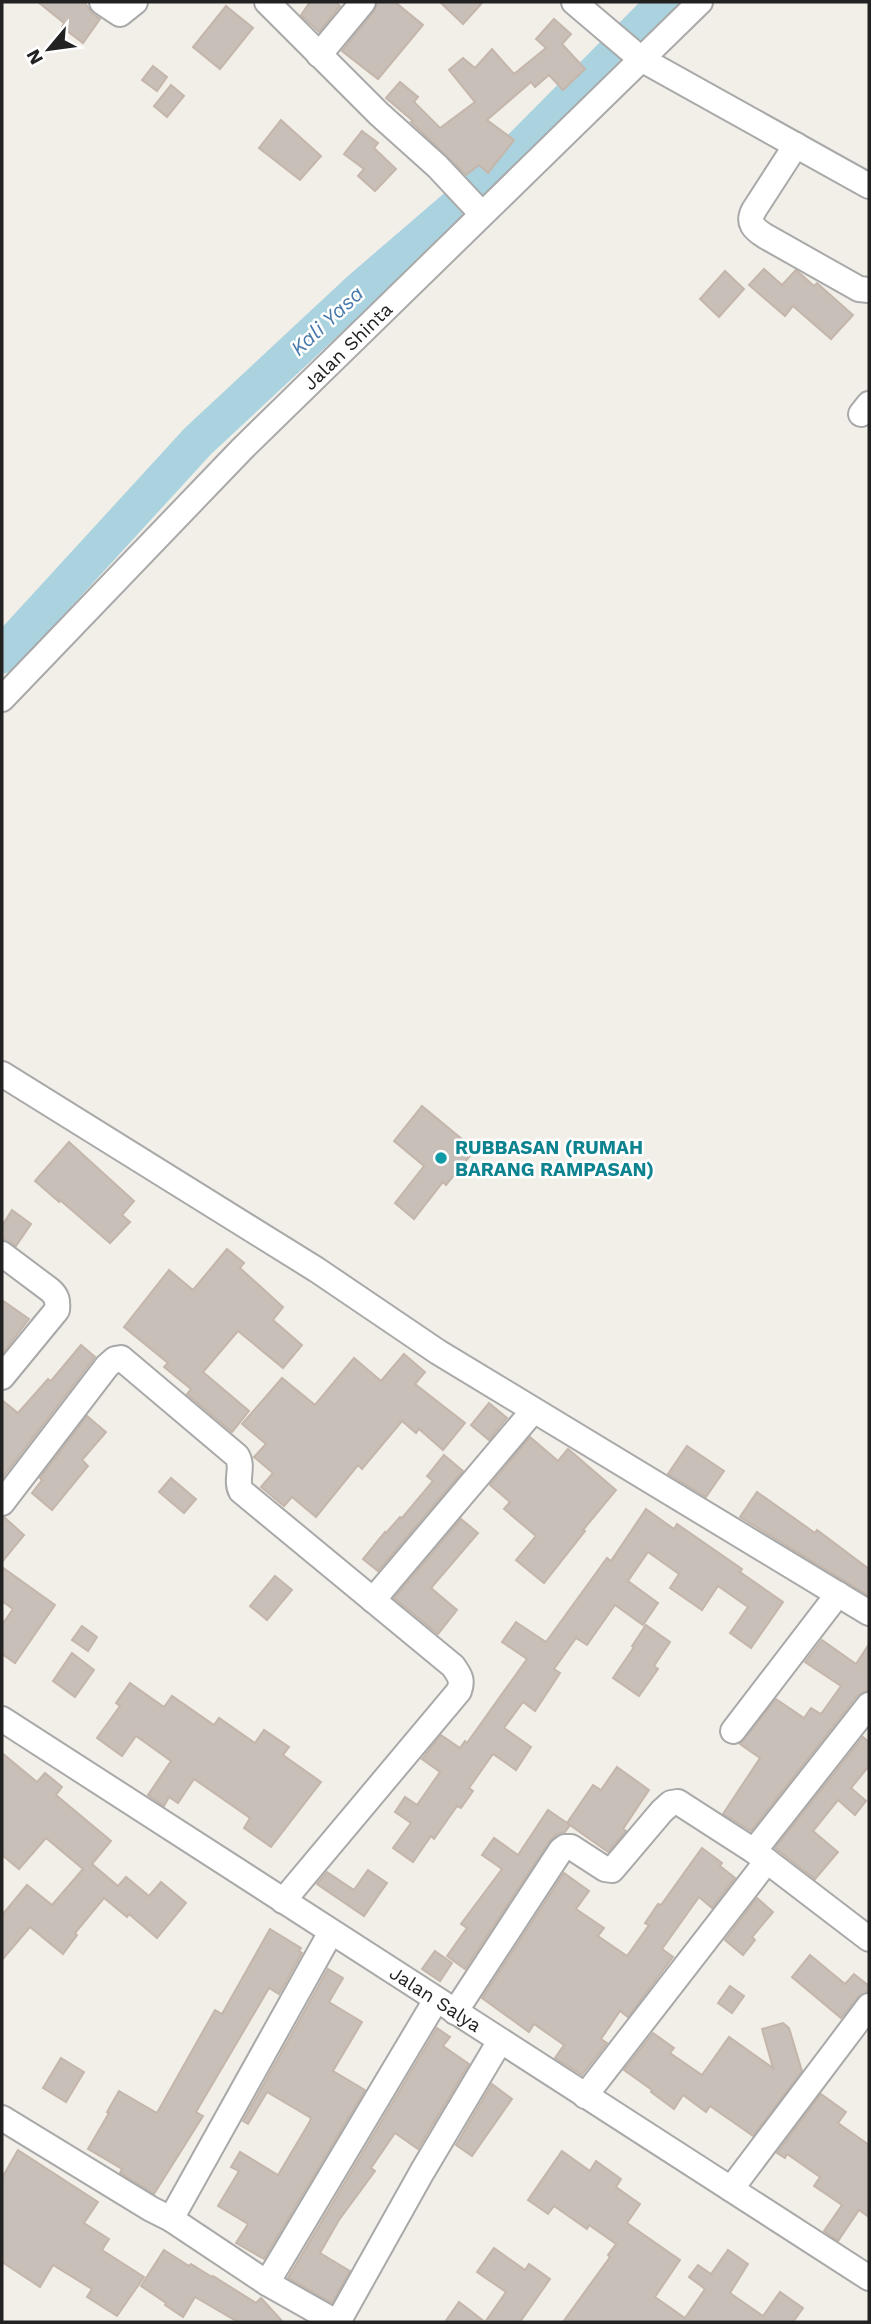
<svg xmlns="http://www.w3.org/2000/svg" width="871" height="2324" font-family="'Work Sans',sans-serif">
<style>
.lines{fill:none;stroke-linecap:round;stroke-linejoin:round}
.river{stroke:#aad3df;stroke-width:37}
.building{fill:#c7bfb8;stroke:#c4b6ab;stroke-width:2}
.street-casing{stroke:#a9a9a9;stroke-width:28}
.street{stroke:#fff;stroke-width:24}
.culture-dot{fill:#0f9aa8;stroke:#fff;stroke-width:2.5}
.labels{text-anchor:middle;stroke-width:5;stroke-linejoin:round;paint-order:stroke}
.street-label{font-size:19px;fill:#222;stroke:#fff}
.culture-label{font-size:19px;font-weight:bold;fill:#0d838f;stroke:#fff;text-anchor:start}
.water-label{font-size:21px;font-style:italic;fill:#4a7aab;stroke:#fff}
</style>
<rect width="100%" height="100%" fill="#f2efe9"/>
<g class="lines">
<!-- river -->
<path class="river" d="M 2,655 L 198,441 L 360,290 L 496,173 L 666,2"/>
</g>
<!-- building -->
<g class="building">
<path d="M 38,2 L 84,2 L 93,14 L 100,19 L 83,43 L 62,27 L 64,23 Z"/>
<path d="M 310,2 L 335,2 L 340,6 L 319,32 L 301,15 Z"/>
<path d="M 377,2 L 395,2 L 423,25 L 378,79 L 342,51 L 374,11 Z"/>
<path d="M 440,2 L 483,2 L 463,24 Z"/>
<path d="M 226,6 L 253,28 L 220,69 L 193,47 Z"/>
<path d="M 554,19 L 571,34 L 562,44 L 585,69 L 563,90 L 549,75 L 535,87 L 531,82 L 487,120 L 514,140 L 488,173 L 479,165 L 466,175 L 411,122 L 413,121 L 386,98 L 400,82 L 418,97 L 414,102 L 440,128 L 475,102 L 449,70 L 463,58 L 475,68 L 492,49 L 514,74 L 546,48 L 536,39 Z"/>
<path d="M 153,66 L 167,77 L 157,91 L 142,80 Z"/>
<path d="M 171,85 L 184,96 L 167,117 L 154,106 Z"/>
<path d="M 281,120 L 321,156 L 300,180 L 259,148 Z"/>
<path d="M 362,131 L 378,143 L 374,148 L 396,169 L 375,191 L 358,176 L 364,169 L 344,154 Z"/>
<path d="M 764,269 L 782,285 L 796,270 L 814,286 L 817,283 L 853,315 L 831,339 L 793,306 L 785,316 L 749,285 Z"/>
<path d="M 725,271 L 744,289 L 719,317 L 700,299 Z"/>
<path d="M 422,1106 L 475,1150 L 446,1185 L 443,1182 L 414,1219 L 395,1203 L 424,1166 L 394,1141 Z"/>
<path d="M 69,1142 L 134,1201 L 122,1215 L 130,1222 L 110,1243 L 60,1200 L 59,1202 L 35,1181 Z"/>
<path d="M 12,1210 L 31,1224 L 16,1246 L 2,1239 L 2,1226 Z"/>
<path d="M 227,1249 L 244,1263 L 240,1268 L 283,1307 L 273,1320 L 302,1345 L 283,1368 L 238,1331 L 203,1372 L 249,1411 L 232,1432 L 187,1394 L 191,1389 L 164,1367 L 168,1363 L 124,1327 L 169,1270 L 193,1290 Z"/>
<path d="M 2,1300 L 29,1319 L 2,1354 Z"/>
<path d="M 81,1345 L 95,1357 L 2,1478 L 2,1400 L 18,1413 L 48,1379 L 51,1381 Z"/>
<path d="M 404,1354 L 425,1372 L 415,1384 L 465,1423 L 443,1450 L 419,1429 L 416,1433 L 402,1421 L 362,1469 L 358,1465 L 316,1517 L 292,1497 L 284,1506 L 261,1487 L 273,1473 L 254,1457 L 266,1444 L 242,1424 L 282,1378 L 315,1405 L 354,1358 L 381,1381 Z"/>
<path d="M 489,1403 L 507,1418 L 489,1440 L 471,1425 Z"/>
<path d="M 87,1416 L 106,1432 L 82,1460 L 88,1466 L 52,1510 L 32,1493 L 42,1480 L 40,1478 Z"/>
<path d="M 530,1437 L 558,1461 L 568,1449 L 616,1490 L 583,1530 L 585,1531 L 544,1583 L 516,1560 L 536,1536 L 504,1509 L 510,1502 L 490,1485 Z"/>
<path d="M 687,1446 L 724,1471 L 706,1497 L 668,1474 Z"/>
<path d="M 444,1455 L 463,1471 L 378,1571 L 363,1559 L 385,1532 L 386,1533 L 400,1517 L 402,1518 L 433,1481 L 427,1476 Z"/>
<path d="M 171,1478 L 196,1499 L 184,1513 L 159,1492 Z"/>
<path d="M 757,1492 L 815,1533 L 817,1530 L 869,1569 L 869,1596 L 740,1517 Z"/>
<path d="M 646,1509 L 674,1529 L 677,1524 L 742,1569 L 740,1572 L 783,1602 L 751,1648 L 730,1633 L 748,1607 L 718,1586 L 702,1610 L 670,1588 L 679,1574 L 648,1552 L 628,1581 L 658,1603 L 643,1625 L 615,1605 L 587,1645 L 576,1638 L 554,1669 L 560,1673 L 535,1711 L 523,1702 L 504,1728 L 531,1747 L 516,1770 L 493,1754 L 469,1788 L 473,1791 L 461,1808 L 457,1806 L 434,1839 L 431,1836 L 413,1862 L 393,1848 L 411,1823 L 395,1812 L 405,1797 L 417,1805 L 440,1772 L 422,1759 L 441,1735 L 460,1748 L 465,1741 L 467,1743 L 527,1659 L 502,1642 L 516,1622 L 546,1642 L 607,1558 L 611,1561 Z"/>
<path d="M 4,1517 L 24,1535 L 2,1562 L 2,1518 Z"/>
<path d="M 461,1519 L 478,1533 L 431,1588 L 457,1610 L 438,1634 L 394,1598 Z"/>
<path d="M 2,1567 L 55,1605 L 15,1663 L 2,1654 L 2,1625 L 13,1609 L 2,1601 Z"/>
<path d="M 275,1576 L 292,1590 L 267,1620 L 250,1606 Z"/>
<path d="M 646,1625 L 670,1642 L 654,1666 L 658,1669 L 639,1696 L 613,1678 L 634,1647 L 632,1646 Z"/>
<path d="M 82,1626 L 97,1637 L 88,1651 L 72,1640 Z"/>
<path d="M 822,1640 L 856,1664 L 869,1644 L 869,1690 L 857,1696 L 751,1831 L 723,1814 L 760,1758 L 740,1744 L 776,1699 L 804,1718 L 811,1708 L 821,1714 L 841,1686 L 805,1662 Z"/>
<path d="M 72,1653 L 94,1670 L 75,1697 L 53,1681 Z"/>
<path d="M 130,1683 L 164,1707 L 172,1696 L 214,1725 L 219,1718 L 255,1743 L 264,1730 L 289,1747 L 283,1755 L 321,1782 L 271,1847 L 244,1828 L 250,1818 L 194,1779 L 178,1803 L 169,1797 L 164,1806 L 148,1795 L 171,1761 L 136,1736 L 122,1756 L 97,1738 L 120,1706 L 116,1703 Z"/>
<path d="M 863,1737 L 869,1742 L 869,1766 L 851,1788 L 866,1801 L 855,1815 L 838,1800 L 813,1831 L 838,1852 L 815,1879 L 775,1848 Z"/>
<path d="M 2,1753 L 37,1782 L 45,1773 L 62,1787 L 56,1795 L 111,1841 L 92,1864 L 118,1886 L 126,1877 L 149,1896 L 161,1882 L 186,1903 L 157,1938 L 129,1914 L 127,1917 L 104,1898 L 75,1933 L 77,1935 L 63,1954 L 30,1927 L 2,1960 L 2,1915 L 27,1885 L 52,1905 L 83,1869 L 46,1838 L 19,1869 L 2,1855 Z"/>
<path d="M 617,1767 L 649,1790 L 623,1829 L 626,1831 L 608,1852 L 567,1823 L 593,1785 L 601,1790 Z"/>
<path d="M 548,1810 L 570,1825 L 565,1832 L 556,1835 L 549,1842 L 465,1969 L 447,1956 L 467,1928 L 461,1924 L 502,1869 L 482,1855 L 494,1838 L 518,1855 Z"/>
<path d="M 702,1848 L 722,1863 L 720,1866 L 735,1878 L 712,1908 L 699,1897 L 662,1949 L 673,1957 L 628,2017 L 620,2011 L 601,2039 L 607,2043 L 582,2075 L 555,2058 L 564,2045 L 534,2024 L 529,2032 L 482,1998 L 564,1873 L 589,1891 L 576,1909 L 604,1928 L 598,1936 L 627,1956 L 649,1925 L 645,1923 L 658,1904 L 661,1905 Z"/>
<path d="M 368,1870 L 387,1883 L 364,1916 L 317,1884 L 327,1872 L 354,1890 Z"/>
<path d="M 757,1898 L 773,1912 L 752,1937 L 755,1940 L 743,1955 L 725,1940 Z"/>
<path d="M 270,1929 L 301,1948 L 299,1951 L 302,1953 L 279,1994 L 269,1988 L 196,2112 L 203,2116 L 154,2194 L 120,2173 L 122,2169 L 88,2149 L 109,2113 L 107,2112 L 119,2091 L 157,2113 L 215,2010 L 222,2014 Z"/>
<path d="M 435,1951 L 452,1963 L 440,1981 L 422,1969 Z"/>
<path d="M 810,1955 L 845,1984 L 854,1974 L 869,1986 L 869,1991 L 858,1997 L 841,2018 L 792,1977 Z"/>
<path d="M 328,1969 L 343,1978 L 329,2002 L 362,2022 L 333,2071 L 365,2090 L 264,2259 L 236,2243 L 248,2224 L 218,2206 L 239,2171 L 231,2167 L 240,2152 L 278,2175 L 309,2123 L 311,2118 L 267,2092 L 248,2124 L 243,2121 Z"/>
<path d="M 730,1986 L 744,1996 L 732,2013 L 718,2003 Z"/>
<path d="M 783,2023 L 789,2028 L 802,2071 L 753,2136 L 710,2106 L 706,2112 L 683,2095 L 674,2109 L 651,2092 L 652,2090 L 624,2070 L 653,2033 L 674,2048 L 670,2053 L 702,2075 L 729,2037 L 773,2068 L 762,2029 Z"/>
<path d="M 437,2028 L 450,2037 L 443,2046 L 469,2064 L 418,2149 L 395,2133 L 371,2168 L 375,2171 L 339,2220 L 320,2253 L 350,2271 L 332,2303 L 288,2278 Z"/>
<path d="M 61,2058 L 84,2072 L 66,2102 L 43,2088 Z"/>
<path d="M 492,2084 L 512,2099 L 472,2156 L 456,2145 Z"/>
<path d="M 821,2094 L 846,2112 L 838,2123 L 869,2145 L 869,2217 L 859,2210 L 838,2241 L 824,2231 L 842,2205 L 814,2186 L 820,2177 L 787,2154 L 785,2158 L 777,2153 Z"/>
<path d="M 18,2150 L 98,2202 L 84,2223 L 109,2239 L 102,2250 L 144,2277 L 117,2316 L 87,2297 L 92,2289 L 53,2265 L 40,2287 L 2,2262 L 2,2178 Z"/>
<path d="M 562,2151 L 590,2171 L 596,2161 L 621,2179 L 616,2187 L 640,2204 L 627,2223 L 680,2260 L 655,2297 L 685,2318 L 705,2289 L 689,2277 L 698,2265 L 711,2274 L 728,2250 L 748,2264 L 730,2293 L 763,2316 L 780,2292 L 803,2308 L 793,2322 L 563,2322 L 610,2257 L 608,2255 L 616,2244 L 589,2225 L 587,2229 L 554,2206 L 548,2214 L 528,2200 Z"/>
<path d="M 494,2248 L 525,2270 L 529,2264 L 550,2279 L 520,2322 L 445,2322 L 459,2302 L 485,2322 L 506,2292 L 477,2272 Z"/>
<path d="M 164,2250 L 189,2266 L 191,2264 L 212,2277 L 213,2276 L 256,2303 L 261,2298 L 283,2322 L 238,2322 L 195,2297 L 183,2317 L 165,2305 L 166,2303 L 141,2286 Z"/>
</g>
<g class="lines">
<defs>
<g id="street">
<path d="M 102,2 L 120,14 L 135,2"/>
<path d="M 267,2 L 379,114 L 437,166 L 482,214"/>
<path d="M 574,2 L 641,59 L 869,186"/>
<path d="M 319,55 L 363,2"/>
<path d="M 796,145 L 754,210 C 747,223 754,229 765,236 L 859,289 L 869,290"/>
<path d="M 861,414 L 869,404"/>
<path id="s1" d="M 2,699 L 242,449 L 700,2"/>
<path d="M 2,1074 L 317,1270 L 438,1352 L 869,1613"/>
<path d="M 2,1254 L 50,1290 C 57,1296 58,1301 57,1310 L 2,1377"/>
<path d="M 2,1503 L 107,1366 L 115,1359 L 121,1358 L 237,1456 C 244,1467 235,1480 241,1491 L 453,1666 C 460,1676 463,1680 459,1691 L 283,1901"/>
<path d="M 373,1600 L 533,1411"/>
<path id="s2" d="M 2,1719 L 869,2278"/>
<path d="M 733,1731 L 838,1594"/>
<path d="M 754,1851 L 869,1705"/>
<path d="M 455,2012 L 561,1850 L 565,1847 L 571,1847 L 605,1869 L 612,1870 L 662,1811 L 671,1803 L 678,1802 L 754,1851 L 869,1939"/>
<path d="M 585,2096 L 767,1861"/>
<path d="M 2,2118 L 151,2209 L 171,2219 L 267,2283 L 336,2322"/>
<path d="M 731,2189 L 869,2006"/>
<path d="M 171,2219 L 331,1932"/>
<path d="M 267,2283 L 436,2000"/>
<path d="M 338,2322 L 422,2172 L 500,2041"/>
</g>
</defs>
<!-- street casing -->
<use href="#street" class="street-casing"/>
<!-- street -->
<use href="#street" class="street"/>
</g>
<!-- markers -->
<circle class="culture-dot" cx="441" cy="1158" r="7"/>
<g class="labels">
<!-- street labels -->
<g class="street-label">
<text dy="7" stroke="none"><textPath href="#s1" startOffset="494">Jalan Shinta</textPath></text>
<text dy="7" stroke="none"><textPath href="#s2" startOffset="516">Jalan Salya</textPath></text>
</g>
<!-- culture labels -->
<g class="culture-label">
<text x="455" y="1154">RUBBASAN (RUMAH<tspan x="455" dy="22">BARANG RAMPASAN)</tspan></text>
</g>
<!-- water labels -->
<g class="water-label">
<text transform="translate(327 321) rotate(-43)" y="7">Kali Yasa</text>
</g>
</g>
<!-- border -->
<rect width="871" height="2324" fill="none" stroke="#222222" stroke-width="7"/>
<!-- north arrow -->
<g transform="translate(49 49) rotate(241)" stroke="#ffffff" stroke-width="5" paint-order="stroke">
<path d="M0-5L12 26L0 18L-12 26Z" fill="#222222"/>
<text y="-10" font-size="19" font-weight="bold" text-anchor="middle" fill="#222222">N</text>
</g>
</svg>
